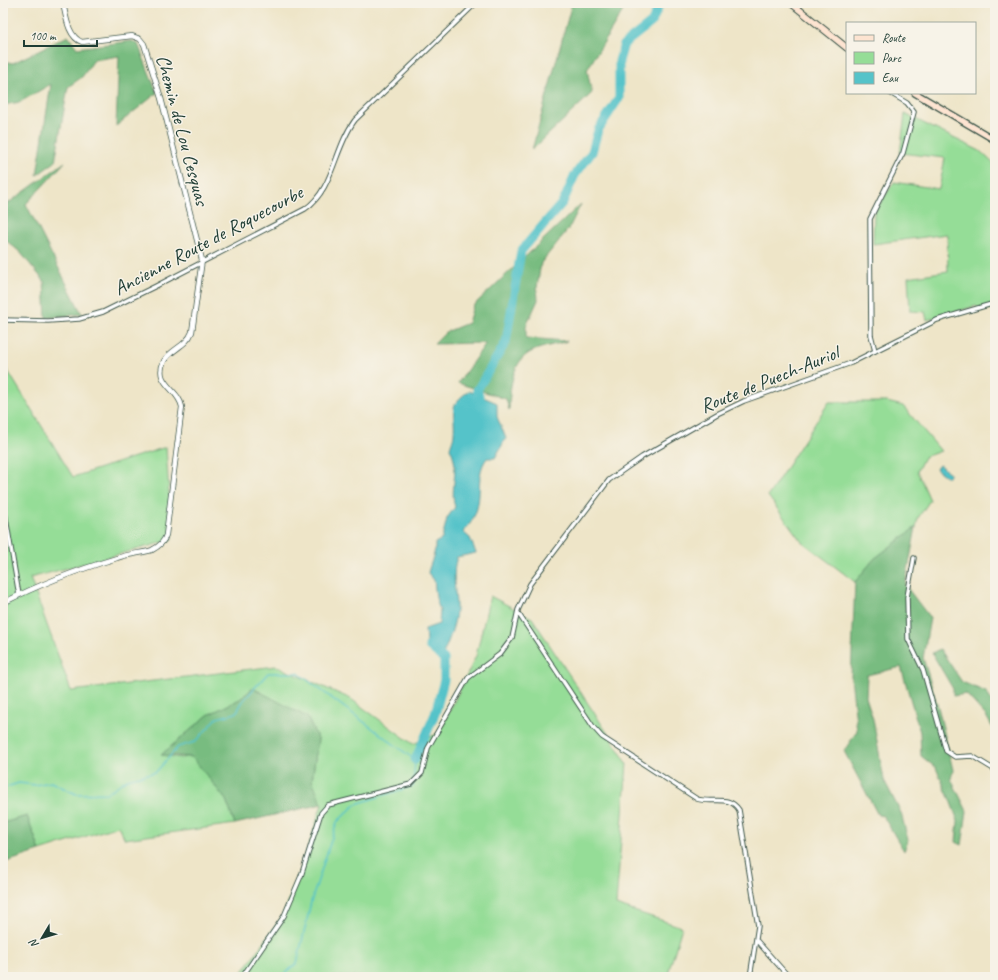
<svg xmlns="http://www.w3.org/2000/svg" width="998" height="980" font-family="Caveat,sans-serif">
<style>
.green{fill:#95dd97;stroke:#5a8d66}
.forest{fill:#78bc80;stroke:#4c7c5a}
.water{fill:#55c3c9;stroke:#3a807e}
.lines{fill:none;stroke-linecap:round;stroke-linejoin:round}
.stream{stroke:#55c3c9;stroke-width:1.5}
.river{stroke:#55c3c9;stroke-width:9}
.minor-casing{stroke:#3e564a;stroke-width:5.5}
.tertiary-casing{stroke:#3e564a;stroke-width:6}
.secondary-casing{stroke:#3e564a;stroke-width:8}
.minor{stroke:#fff;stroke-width:3.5}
.tertiary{stroke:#fff;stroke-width:4.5}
.secondary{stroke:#fde4d1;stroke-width:5.5}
.labels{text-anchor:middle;stroke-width:3;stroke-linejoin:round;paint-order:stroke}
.street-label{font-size:20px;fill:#1f3d34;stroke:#f7f3e8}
</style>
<rect width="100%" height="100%" fill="#f7f3e8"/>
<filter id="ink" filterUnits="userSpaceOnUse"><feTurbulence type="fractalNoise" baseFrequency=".025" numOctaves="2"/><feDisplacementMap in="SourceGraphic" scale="8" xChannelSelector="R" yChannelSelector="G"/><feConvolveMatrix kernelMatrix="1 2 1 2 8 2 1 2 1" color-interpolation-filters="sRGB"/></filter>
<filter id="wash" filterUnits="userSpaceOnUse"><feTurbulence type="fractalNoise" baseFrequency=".012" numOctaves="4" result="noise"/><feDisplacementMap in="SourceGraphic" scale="16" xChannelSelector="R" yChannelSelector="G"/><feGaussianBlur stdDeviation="0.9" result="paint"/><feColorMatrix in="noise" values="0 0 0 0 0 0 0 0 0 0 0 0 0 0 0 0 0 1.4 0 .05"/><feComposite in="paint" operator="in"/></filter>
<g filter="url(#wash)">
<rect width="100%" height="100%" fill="#eee5c8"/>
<!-- green -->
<g class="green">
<path d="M 905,114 L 980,151 L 995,165 L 995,308 L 981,311 L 976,306 L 927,320 L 925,312 L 910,311 L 908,277 L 948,271 L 947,234 L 873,244 L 874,213 L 894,182 L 939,189 L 945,158 L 900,153 Z"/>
<path d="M 3,363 L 73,477 L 166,447 L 172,540 L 30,578 L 71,691 L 276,666 L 351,699 L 413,744 L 439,733 L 476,656 L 490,596 L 532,618 L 627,763 L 616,905 L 682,927 L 667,977 L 239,977 L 283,915 L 299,876 L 322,804 L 312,780 L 318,739 L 253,688 L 240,699 L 208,715 L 161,755 L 181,758 L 192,756 L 226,800 L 235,824 L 125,839 L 118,826 L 40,851 L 27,816 L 3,823 Z"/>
<path d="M 829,402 L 887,402 L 903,406 L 941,451 L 924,457 L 917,471 L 930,500 L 918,518 L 916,527 L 874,559 L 855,582 L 801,541 L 768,496 Z"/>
</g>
<!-- forest -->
<g class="forest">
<path d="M 572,3 L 625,3 L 624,9 L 587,70 L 592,93 L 532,150 Z"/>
<path d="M 68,36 L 77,48 L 132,41 L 138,44 L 157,93 L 116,126 L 119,56 L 94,60 L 82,77 L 68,87 L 55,162 L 37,175 L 51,84 L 20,102 L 3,105 L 3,61 L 13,63 Z"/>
<path d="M 65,162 L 26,204 L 82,314 L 46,318 L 44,281 L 20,252 L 3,238 L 3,207 Z"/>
<path d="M 581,204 L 569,228 L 541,263 L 537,287 L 538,300 L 526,326 L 526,338 L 567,341 C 555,345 539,347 529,353 C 511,364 510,391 509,410 L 506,399 L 458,383 L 486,343 L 434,344 L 446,332 L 468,323 L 473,306 Z"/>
<path d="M 916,527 L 905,585 L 930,618 L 923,658 L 938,707 L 953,770 L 951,779 L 967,811 L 962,845 L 956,842 L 958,821 L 950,800 L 936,768 L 921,756 L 920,732 L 901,667 L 867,675 L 866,697 L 873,719 L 884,780 L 901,813 L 908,840 L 904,851 L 883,816 L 878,815 L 844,751 L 857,731 L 851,677 L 855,582 L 874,559 Z"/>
<path d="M 940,649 L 962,682 L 986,692 L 995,706 L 995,732 L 986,716 L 966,694 L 953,696 L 953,689 L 932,653 Z"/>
<path d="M 253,688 L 307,717 L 318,739 L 312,780 L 322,804 L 235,824 L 226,800 L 192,757 L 161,755 L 208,715 L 240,699 Z"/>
<path d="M 27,816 L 40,851 L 3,863 L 3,823 Z"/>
</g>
<!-- water -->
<g class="water">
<path d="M 469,391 L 497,403 L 497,417 L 506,438 L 495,458 L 487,458 C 471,479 490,505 463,532 L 470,538 L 476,553 L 457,557 C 452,572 455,588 456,604 C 457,620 450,637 444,652 L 434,654 L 426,642 L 425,629 L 439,624 L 440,611 L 436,598 L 434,580 L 428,573 C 430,563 436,554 435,543 L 442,539 L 447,518 L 455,507 C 449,488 461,469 450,448 C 451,443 454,438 454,433 C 456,411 446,407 469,391 Z"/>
<path d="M 939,465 L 950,473 L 947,477 L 936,469 Z"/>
</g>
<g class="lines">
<!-- stream -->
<path class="stream" d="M 3,788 L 19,783 L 35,785 L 51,782 L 76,794 L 107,793 L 127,779 L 156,772 L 178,747 L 195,742 L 217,718 L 236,713 L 243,701 L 268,673 L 298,673 L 415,760 L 413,786 L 356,804 L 337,822 L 311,902 L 297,963 L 281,977"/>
<!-- river -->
<g class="river">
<path d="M 483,406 L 477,390 L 506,342 L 521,251 L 563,202 L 575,175 L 592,152 L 598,130 L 619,98 L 619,61 L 624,44 L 652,22 L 660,3"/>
<path d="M 415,760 L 435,714 L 444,680 L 444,659 L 429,646"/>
</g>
</g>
</g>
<g filter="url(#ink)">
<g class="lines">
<defs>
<g id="minor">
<path d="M 3,320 L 48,321 L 79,319 L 103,312 L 156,286 L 305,209 C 334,189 334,148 355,120 L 476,3"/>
<path d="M 875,351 L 871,335 L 870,219 L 903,153 L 914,112 L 907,103 L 890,93"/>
<path d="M 3,501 L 19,595"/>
<path d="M 914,558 L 907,597 L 908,639 L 923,670 L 946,751 L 955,757 L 972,756 L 995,770"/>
<path d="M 518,613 L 594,728 L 602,737 L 697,799 C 713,804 729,794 739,810 L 758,926 L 750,977"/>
<path d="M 757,941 L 789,977"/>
<path d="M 242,977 L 284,916 L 301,876 L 321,813 L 328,805 L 411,784 L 422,773 L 428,748 L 468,678 L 500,654 L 512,638 L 518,610 L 530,584 L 609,480 L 642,457 L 717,414 L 744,401 L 851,363 L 937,320 L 995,303"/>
</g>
<path id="tertiary" d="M 3,603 C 40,584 77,570 117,558 C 127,554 144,553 152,550 C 160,546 164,542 166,535 L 182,407 C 179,389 153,383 164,361 C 171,349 187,346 192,332 L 202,260 L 161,98 L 144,44 L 140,39 L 132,36 L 82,42 C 68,37 66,16 63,3"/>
<g id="secondary">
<path d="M 791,3 L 847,48"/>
<path d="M 915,93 L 995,140"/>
</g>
</defs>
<!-- minor casing -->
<use href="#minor" class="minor-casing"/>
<!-- tertiary casing -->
<use href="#tertiary" class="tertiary-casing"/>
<!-- secondary casing -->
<use href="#secondary" class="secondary-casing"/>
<!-- minor -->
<use href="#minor" class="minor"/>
<!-- tertiary -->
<use href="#tertiary" class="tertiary"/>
<!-- secondary -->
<use href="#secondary" class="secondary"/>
</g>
</g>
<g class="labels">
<!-- street labels -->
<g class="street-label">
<text transform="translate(183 130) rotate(75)" y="7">Chemin de Lou Cesquas</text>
<text transform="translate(208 240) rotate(-28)" y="7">Ancienne Route de Roquecourbe</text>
<text transform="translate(769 379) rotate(-22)" y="7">Route de Puech-Auriol</text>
</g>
</g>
<!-- margin -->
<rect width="998" height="980" fill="none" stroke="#f7f3e8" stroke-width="16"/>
<!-- legend -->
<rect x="846" y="22" width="130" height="72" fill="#f7f3e8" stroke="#a1aaa0"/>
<rect x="854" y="35" width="20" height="6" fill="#fde4d1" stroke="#a1aaa0"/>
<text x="882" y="42" font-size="12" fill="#1f3d34">Route</text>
<rect x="854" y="52" width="20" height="12" fill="#95dd97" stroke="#a1aaa0"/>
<text x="882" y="62" font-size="12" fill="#1f3d34">Parc</text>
<rect x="854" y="72" width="20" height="12" fill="#55c3c9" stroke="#a1aaa0"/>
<text x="882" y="82" font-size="12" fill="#1f3d34">Eau</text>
<!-- north arrow -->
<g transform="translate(42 938) rotate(232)" stroke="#f7f3e8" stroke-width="3" paint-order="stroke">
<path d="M0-3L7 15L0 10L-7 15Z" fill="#1f3d34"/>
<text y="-6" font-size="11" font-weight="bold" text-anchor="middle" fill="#1f3d34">N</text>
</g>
<!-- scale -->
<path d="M24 40v6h73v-6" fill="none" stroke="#1f3d34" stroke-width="2"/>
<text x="30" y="40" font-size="12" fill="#1f3d34" stroke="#f7f3e8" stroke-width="3" paint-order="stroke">100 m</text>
</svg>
